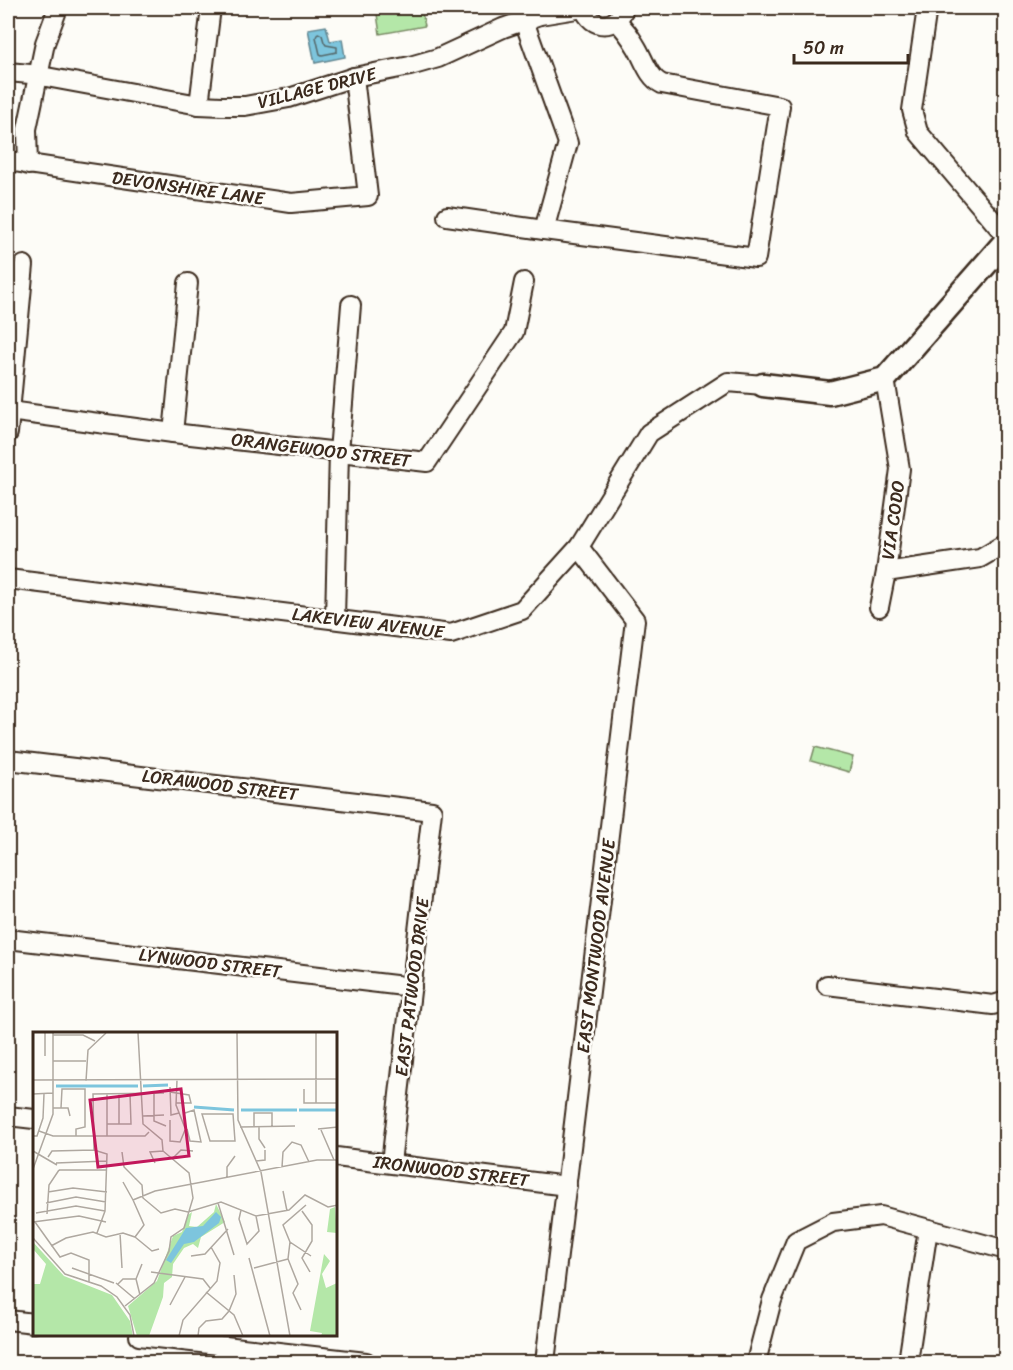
<svg xmlns="http://www.w3.org/2000/svg" width="1013" height="1370" font-family="Sriracha,sans-serif">
<style>
.green{fill:#b4e7a8;stroke:#788863;stroke-width:1.5}
.water{fill:#7dc5dd;stroke:#638791;stroke-width:1.5}
.lines{fill:none;stroke-linecap:round;stroke-linejoin:round}
.shore{stroke:#55686a;stroke-width:1.5}
.minor-casing{stroke:#3b2a1e;stroke-width:22}
.tertiary-casing{stroke:#3b2a1e;stroke-width:27}
.minor{stroke:#fdfcf7;stroke-width:18}
.tertiary{stroke:#fdfcf7;stroke-width:22}
.labels{text-anchor:middle;stroke-width:5;stroke-linejoin:round;paint-order:stroke}
.street-label{font-size:18px;fill:#3b2a1e;stroke:#fdfcf7}
.inset-river{fill:none;stroke:#7dc5dd;stroke-width:3}
.inset-road{fill:none;stroke:#afa8a0;stroke-width:1.5}
.view{fill:#c2185b;fill-opacity:0.15;stroke:#c2185b;stroke-width:3}
.inset-edge{fill:none;stroke:#3b2a1e;stroke-width:3}
</style>
<rect width="100%" height="100%" fill="#fdfcf7"/>
<filter id="ink" filterUnits="userSpaceOnUse"><feTurbulence type="fractalNoise" baseFrequency=".0167" numOctaves="2"/><feDisplacementMap in="SourceGraphic" scale="12" xChannelSelector="R" yChannelSelector="G"/><feConvolveMatrix kernelMatrix="1 2 1 2 8 2 1 2 1" color-interpolation-filters="sRGB"/></filter>
<g filter="url(#ink)">
<!-- green -->
<g class="green">
<path d="M 411,8 L 421,8 L 425,26 L 380,34 L 377,14 Z"/>
<path d="M 815,747 L 853,757 L 849,772 L 811,761 Z"/>
</g>
<!-- water -->
<path class="water" d="M 326,26 L 330,41 L 342,39 L 345,57 L 315,63 L 308,29 Z"/>
<g class="lines">
<!-- shore -->
<path class="shore" d="M 318,33 L 322,35 L 324,42 L 326,45 L 337,47 L 337,52 L 322,55 L 320,54 L 316,37 Z"/>
<defs>
<g id="minor">
<path d="M 584,8 C 591,30 617,30 624,8"/>
<path d="M 927,8 L 912,110 L 918,132 L 1006,236"/>
<path d="M 524,21 L 568,143 L 544,230"/>
<path d="M 8,72 L 30,74 L 199,105 L 222,106 L 245,106 L 289,98 L 354,77 L 410,66 L 438,58 L 503,28 L 540,15 L 583,8"/>
<path d="M 199,105 L 211,8"/>
<path d="M 8,161 L 291,203 L 368,196 L 354,77"/>
<path d="M 28,165 L 27,129 L 45,43 L 58,8"/>
<path d="M 447,216 L 544,230 L 756,258 L 780,106 L 662,84 C 649,78 644,60 637,48 C 631,38 625,28 616,21"/>
<path d="M 885,379 L 900,469 L 886,572 L 980,558 L 1006,543"/>
<path d="M 9,411 L 173,433 L 427,462 L 514,332 L 524,282"/>
<path d="M 8,433 L 24,265"/>
<path d="M 173,433 L 188,283"/>
<path d="M 8,579 L 451,634 L 522,610 L 579,547 L 649,433 L 728,382 L 763,385"/>
<path d="M 879,607 L 886,572"/>
<path d="M 335,619 L 339,452 L 351,305"/>
<path d="M 8,760 L 432,811 L 391,1163"/>
<path d="M 8,939 L 412,987"/>
<path d="M 827,985 L 993,1005 L 1006,1001"/>
<path d="M 8,1116 L 34,1119"/>
<path d="M 336,1157 L 567,1186"/>
<path d="M 8,1320 L 34,1323"/>
<path d="M 139,1336 L 366,1362"/>
<path d="M 545,1362 L 635,620 L 579,547"/>
<path d="M 756,1362 L 772,1300 L 796,1241 L 833,1222 L 881,1216 L 1006,1250"/>
<path d="M 908,1362 L 928,1229"/>
</g>
<path id="tertiary" d="M 763,385 L 830,393 L 885,379 L 1006,241"/>
</defs>
<!-- minor casing -->
<use href="#minor" class="minor-casing"/>
<!-- tertiary casing -->
<use href="#tertiary" class="tertiary-casing"/>
<!-- minor -->
<use href="#minor" class="minor"/>
<!-- tertiary -->
<use href="#tertiary" class="tertiary"/>
</g>
</g>
<g class="labels">
<!-- street labels -->
<g class="street-label">
<text transform="translate(317 88) rotate(-14)" y="6">VILLAGE DRIVE</text>
<text transform="translate(188 188) rotate(8)" y="6">DEVONSHIRE LANE</text>
<text transform="translate(321 450) rotate(7)" y="6">ORANGEWOOD STREET</text>
<text transform="translate(893 520) rotate(-82)" y="6">VIA CODO</text>
<text transform="translate(368 623) rotate(7)" y="6">LAKEVIEW AVENUE</text>
<text transform="translate(220 785) rotate(7)" y="6">LORAWOOD STREET</text>
<text transform="translate(596 946) rotate(-83)" y="6">EAST MONTWOOD AVENUE</text>
<text transform="translate(210 963) rotate(7)" y="6">LYNWOOD STREET</text>
<text transform="translate(412 987) rotate(-83)" y="6">EAST PATWOOD DRIVE</text>
<text transform="translate(451 1171) rotate(7)" y="6">IRONWOOD STREET</text>
</g>
</g>
<!-- overview -->
<g transform="translate(33 1032)">
<rect width="304" height="304" fill="#fdfcf7"/>
<path d="M 183,172 L 192,190 L 168,205 L 165,216 L 160,212 L 151,216 L 140,232 L 139,245 L 131,251 L 130,265 L 116,304 L 104,304 L 95,274 L 124,249 L 140,204 L 149,200 L 155,183 L 159,180 L 156,194 L 164,195 L 181,180 ZM 302,175 L 304,201 L 294,200 L 297,177 ZM 0,210 L 31,244 L 79,263 L 97,289 L 100,304 L 0,304 L 0,252 L 7,252 L 13,232 L 0,217 ZM 291,222 L 297,229 L 289,242 L 293,256 L 304,251 L 304,304 L 288,304 L 289,301 L 277,299 Z" fill="#b4e7a8"/>
<path d="M 183,180 L 188,185 L 186,191 L 161,210 L 151,212 L 138,231 L 133,228 L 153,196 L 170,194 Z" fill="#7dc5dd"/>
<path class="inset-river" d="M 23,54 L 105,54M 110,54 L 135,53M 161,75 L 201,78M 208,78 L 264,78M 266,78 L 305,78"/>
<path class="inset-road" d="M 204,1 L 205,88 L 228,140 L 257,304M 283,1 L 283,71M 20,3 L 50,3 L 62,9M 12,24 L 12,1M 20,29 L 53,29M 0,48 L 305,47M 144,48 L 143,73 L 152,96M 53,49 L 55,18 L 73,1M 137,55 L 138,83 L 146,81M 271,57 L 271,71 L 305,71M 137,60 L 156,63 L 158,71 L 143,71M 121,61 L 121,89 L 133,94M 0,62 L 20,61M 86,62 L 86,92M 20,76 L 35,76 L 37,84M 28,76 L 29,57 L 52,57 L 52,95 L 43,97 L 43,104M 152,81 L 161,78 L 168,110 L 157,109 L 154,97M 169,82 L 200,82 L 202,109 L 177,109 ZM 110,84 L 131,83M 137,88 L 137,109 L 147,110 L 152,98M 74,92 L 98,92 L 97,62M 221,94 L 221,81 L 239,81 L 239,94M 226,94 L 226,107 L 232,116M 207,95 L 262,94M 285,97 L 305,95M 288,98 L 301,128M 6,99 L 20,104 L 112,104 L 116,100M 0,104 L 4,104 L 10,86 L 11,62M 74,104 L 74,62M 61,118 L 60,62 L 131,61M 0,119 L 24,133M 89,120 L 91,135 L 109,153 L 110,166 L 128,181 L 142,177 L 155,180 L 188,170 L 223,184 L 256,178 L 272,163 L 295,175 L 305,173M 15,125 L 19,119 L 61,118 L 74,122 L 72,179 L 64,201M 140,126 L 148,118 L 160,119M 223,129 L 232,128 L 232,118M 23,131 L 74,129M 122,131 L 117,120 L 130,119M 249,135 L 250,120 L 259,110 L 268,113 L 276,130M 0,137 L 20,82 L 20,1M 26,138 L 73,138M 194,145 L 194,135 L 202,124M 90,150 L 100,168M 250,159 L 254,179M 15,160 L 40,156 L 74,160M 13,171 L 43,165 L 73,170M 185,171 L 201,223M 273,173 L 250,193 L 257,210 L 278,224M 208,178 L 206,187 L 214,212 L 226,199 L 223,184M 269,179 L 279,193 L 279,209 L 269,226 L 277,240M 3,181 L 43,174 L 72,179M 14,182 L 16,153 L 26,138M 0,190 L 46,184 L 73,190M 2,190 L 27,225 L 38,221 L 56,228 L 56,250M 87,201 L 89,236M 102,205 L 119,219 L 126,217M 0,206 L 32,242 L 68,254 L 84,265 L 97,283 L 101,304M 257,210 L 255,227 L 265,252 L 260,261 L 268,278M 18,214 L 33,206 L 60,200 L 73,205 L 90,201 L 102,205 L 111,193 L 100,168 L 122,159 L 284,128 L 305,128M 158,224 L 172,222 L 195,197M 216,226 L 237,304M 39,236 L 81,251M 221,236 L 255,227M 118,240 L 170,247 L 177,256M 83,251 L 102,267M 85,252 L 90,247 L 103,247M 173,260 L 201,283 L 210,304M 107,263 L 103,247 L 109,232M 137,273 L 152,245M 92,274 L 121,251 L 136,219 L 138,205 L 151,196 L 160,166 L 156,141 L 130,119 L 129,108 L 110,92 L 105,1M 146,304 L 150,288 L 184,249 L 187,231 L 178,215M 165,304 L 166,296 L 173,289 L 189,287 L 196,279 L 203,262 L 201,243"/>
<path class="view" d="M 148,57 L 156,124 L 65,135 L 57,68 Z"/>
<rect width="304" height="304" class="inset-edge"/>
</g>
<!-- margin -->
<rect width="1013" height="1370" fill="none" stroke="#fdfcf7" stroke-width="30"/>
<rect x="15" y="15" width="983" height="1340" fill="none" stroke="#3b2a1e" stroke-width="2" filter="url(#ink)"/>
<!-- scale -->
<path d="M794 54v9h114v-9" fill="none" stroke="#3b2a1e" stroke-width="3"/>
<text x="803" y="54" font-size="18" fill="#3b2a1e" stroke="#fdfcf7" stroke-width="4.5" paint-order="stroke">50 m</text>
</svg>
